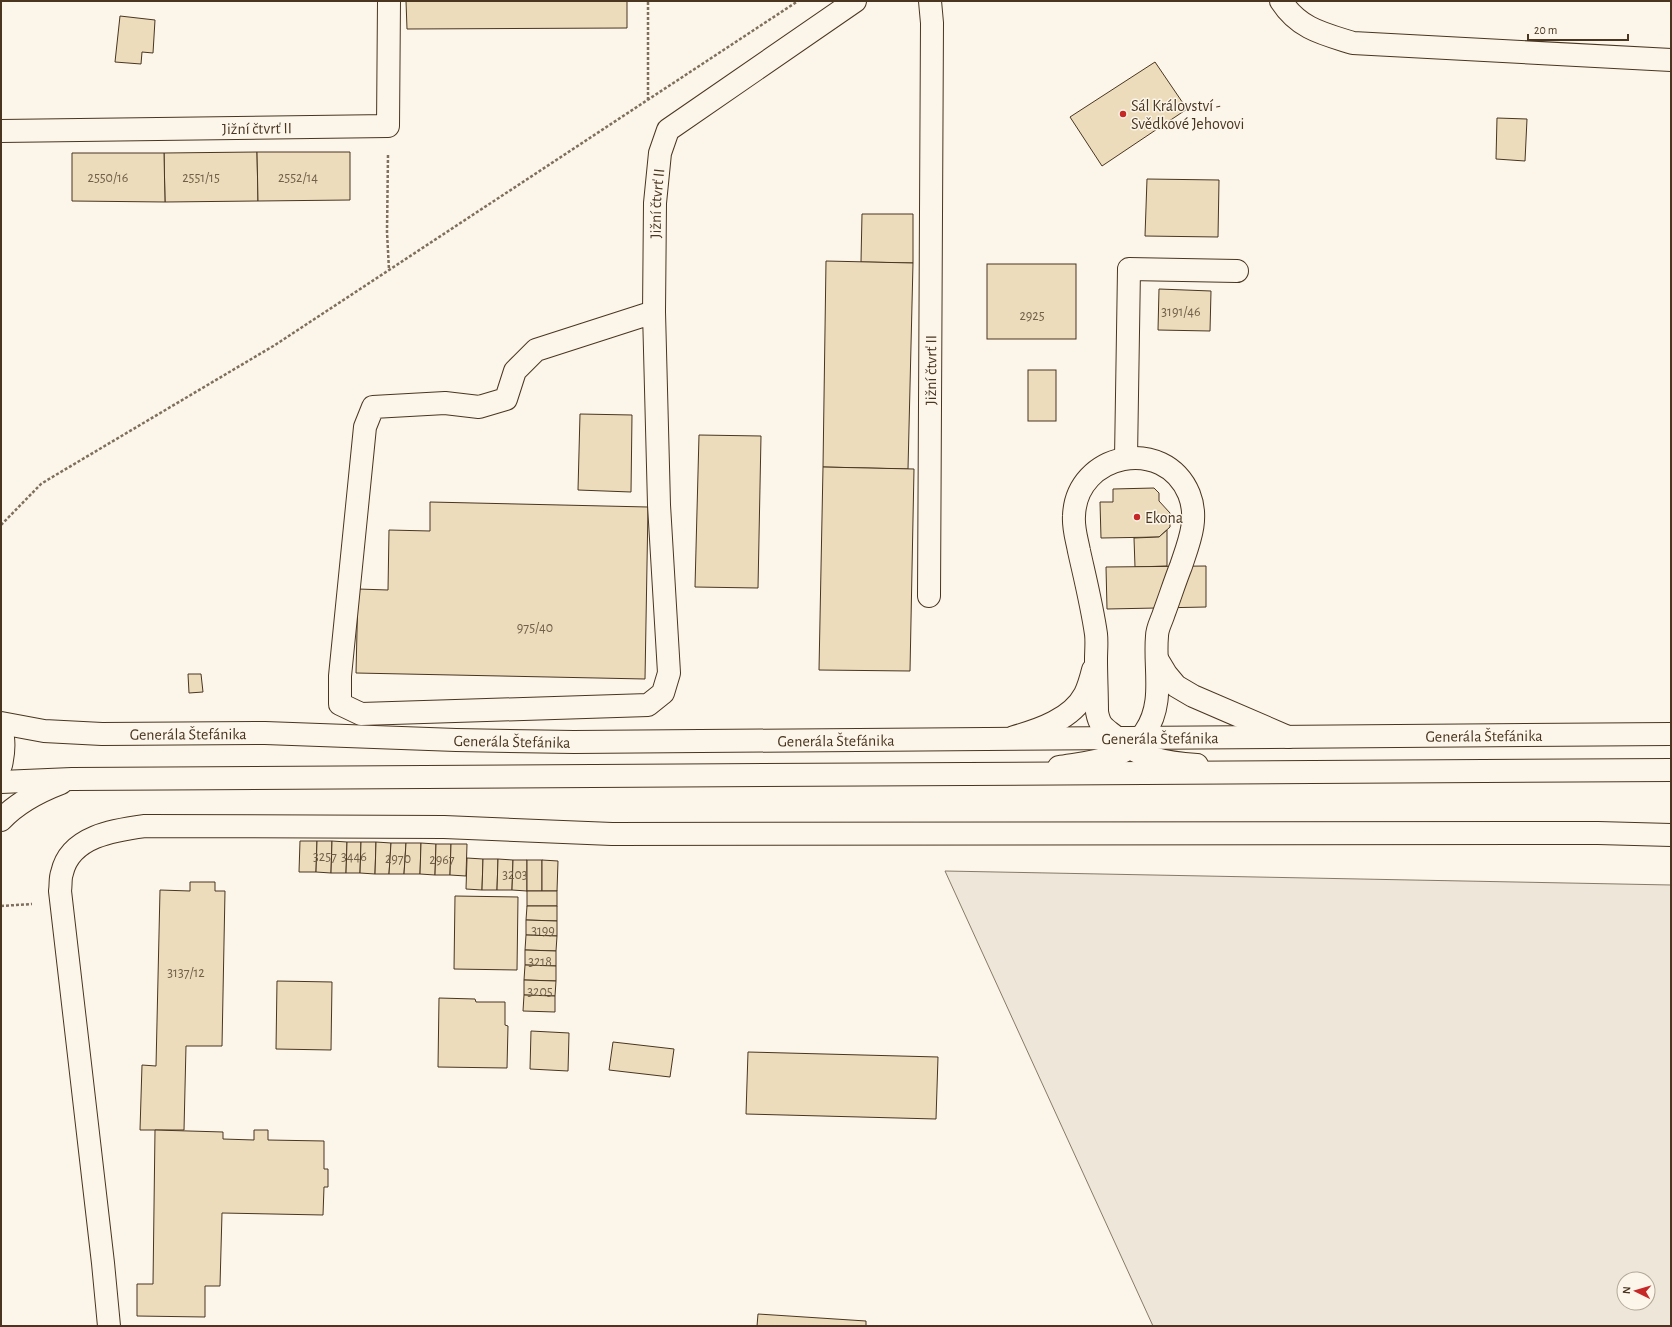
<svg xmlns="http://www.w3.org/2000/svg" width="1672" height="1327" font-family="'Alegreya Sans',sans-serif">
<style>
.green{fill:#ede6d9;stroke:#887966;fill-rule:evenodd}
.building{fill:#ecdcbc;stroke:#4a3520}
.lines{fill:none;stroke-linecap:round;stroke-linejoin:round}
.minor-casing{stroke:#4a3520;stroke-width:24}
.major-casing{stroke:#4a3520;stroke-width:24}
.path{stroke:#7f6f5c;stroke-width:2.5;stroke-dasharray:3 2;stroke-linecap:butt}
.minor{stroke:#fbf6e9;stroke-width:22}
.major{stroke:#fbf6e9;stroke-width:22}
.poi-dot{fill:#c62828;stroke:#fbf6e9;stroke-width:1.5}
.labels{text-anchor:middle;stroke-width:3;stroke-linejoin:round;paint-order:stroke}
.number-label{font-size:14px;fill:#725f47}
.poi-label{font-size:16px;fill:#4a3520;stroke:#fbf6e9;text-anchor:start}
.street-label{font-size:16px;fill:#4a3520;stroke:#fbf6e9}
</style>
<rect width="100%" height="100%" fill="#fbf6e9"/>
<!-- green -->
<path class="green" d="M 945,871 L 1671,885 L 1671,1326 L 1153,1326 ZM 1624,1279 L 1648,1279 L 1648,1303 L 1624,1303 Z"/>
<!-- building -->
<g class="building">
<path d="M 406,1 L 627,1 L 627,28 L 407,29 Z"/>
<path d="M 120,16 L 155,20 L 153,53 L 142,52 L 141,64 L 115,62 Z"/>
<path d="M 1155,62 L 1187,109 L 1102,166 L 1070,117 Z"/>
<path d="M 1497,118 L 1527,119 L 1525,161 L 1496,159 Z"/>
<path d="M 257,152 L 258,201 L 165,202 L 164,153 Z"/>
<path d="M 257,152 L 350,152 L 350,200 L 258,201 Z"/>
<path d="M 72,153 L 164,153 L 165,202 L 72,201 Z"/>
<path d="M 1147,179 L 1219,180 L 1218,237 L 1145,236 Z"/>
<path d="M 862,214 L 913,214 L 913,263 L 861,262 Z"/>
<path d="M 826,261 L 913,263 L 908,469 L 823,467 Z"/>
<rect x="987" y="264" width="89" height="75"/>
<path d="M 1159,289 L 1211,291 L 1210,331 L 1158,330 Z"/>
<rect x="1028" y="370" width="28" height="51"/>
<path d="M 580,414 L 632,415 L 631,492 L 578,490 Z"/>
<path d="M 699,435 L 761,436 L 758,588 L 695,587 Z"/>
<path d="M 823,467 L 914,469 L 910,671 L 819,670 Z"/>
<path d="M 1154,488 L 1159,493 L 1159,501 L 1170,513 L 1170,527 L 1159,537 L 1101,538 L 1100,502 L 1113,502 L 1113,489 Z"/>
<path d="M 430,502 L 648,507 L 645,679 L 356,673 L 358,589 L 388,590 L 389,530 L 430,531 Z"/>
<path d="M 1167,530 L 1167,566 L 1135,567 L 1134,538 L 1159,537 Z"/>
<path d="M 1206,566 L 1206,607 L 1107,609 L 1106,567 Z"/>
<path d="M 188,674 L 201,674 L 203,692 L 189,693 Z"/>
<path d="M 300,841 L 317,841 L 316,872 L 299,872 Z"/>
<path d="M 317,841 L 332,841 L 331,873 L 316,872 Z"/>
<path d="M 332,841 L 347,842 L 346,873 L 331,873 Z"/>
<path d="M 347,842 L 361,842 L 360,873 L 346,873 Z"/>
<path d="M 361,842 L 376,842 L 375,874 L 360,873 Z"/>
<path d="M 376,842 L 391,843 L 389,874 L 375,874 Z"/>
<path d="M 391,843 L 406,843 L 404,874 L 389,874 Z"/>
<path d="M 406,843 L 421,843 L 420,874 L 404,874 Z"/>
<path d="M 421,843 L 436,844 L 435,875 L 420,874 Z"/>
<path d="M 436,844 L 451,844 L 450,875 L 435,875 Z"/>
<path d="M 451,844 L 467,844 L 466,876 L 450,875 Z"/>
<path d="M 467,858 L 483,859 L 482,890 L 466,889 Z"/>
<path d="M 483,859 L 498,859 L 497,890 L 482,890 Z"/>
<path d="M 498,859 L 513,860 L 512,890 L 497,890 Z"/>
<path d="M 513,860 L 527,860 L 527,891 L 512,890 Z"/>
<rect x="527" y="860" width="15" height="31"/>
<path d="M 542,860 L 558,861 L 557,891 L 542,891 Z"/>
<path d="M 190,882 L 215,882 L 215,891 L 225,891 L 222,1046 L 186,1046 L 184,1130 L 140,1130 L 142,1065 L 156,1066 L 160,890 L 190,891 Z"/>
<rect x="527" y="891" width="30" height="15"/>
<path d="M 455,896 L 518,897 L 517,970 L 454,969 Z"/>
<path d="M 527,906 L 557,906 L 557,921 L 526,920 Z"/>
<path d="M 526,920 L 557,921 L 557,936 L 526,935 Z"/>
<path d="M 526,935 L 557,936 L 556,951 L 525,950 Z"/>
<path d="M 525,950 L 556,951 L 556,966 L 525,965 Z"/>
<path d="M 525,965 L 556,966 L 556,981 L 524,980 Z"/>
<path d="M 524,980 L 556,981 L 555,996 L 524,995 Z"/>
<path d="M 277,981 L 332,982 L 331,1050 L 276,1049 Z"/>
<path d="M 524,995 L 555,996 L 555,1012 L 523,1011 Z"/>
<path d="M 439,998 L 475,999 L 476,1002 L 505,1002 L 505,1025 L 508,1026 L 507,1068 L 438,1067 Z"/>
<path d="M 531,1031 L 569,1033 L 568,1071 L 530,1069 Z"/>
<path d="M 613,1042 L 674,1049 L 670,1077 L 609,1070 Z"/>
<path d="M 748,1052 L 938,1057 L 936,1119 L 746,1114 Z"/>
<path d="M 155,1130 L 223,1132 L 223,1139 L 254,1140 L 254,1130 L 268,1130 L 268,1140 L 324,1141 L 324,1169 L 328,1169 L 328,1187 L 324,1187 L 323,1215 L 222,1213 L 220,1286 L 205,1286 L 205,1317 L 137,1316 L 137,1284 L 153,1284 Z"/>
<path d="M 758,1314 L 866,1321 L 866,1326 L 757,1326 Z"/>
</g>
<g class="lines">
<defs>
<g id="minor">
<path d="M 1281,1 C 1299,29 1324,34 1353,43 L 1671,60"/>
<path id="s1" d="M 1,131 L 388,126 L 389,1"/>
<path id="s2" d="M 654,312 L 536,350 L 515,371 L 506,399 L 479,407 L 445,403 L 373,407 L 365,427 L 340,676 L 340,704 L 361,714 L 648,705 L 663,693 L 669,673 L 659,505 L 654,312 L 655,203 L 660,153 L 668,130 L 855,1"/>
<path d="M 1126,458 L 1129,269 L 1237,271"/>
<path id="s3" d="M 929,596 L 932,23 L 930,1"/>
<path d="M 1157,659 L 1166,674 L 1176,686 L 1193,696 L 1288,737"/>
<path d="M 1014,737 C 1039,730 1072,719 1085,694 C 1089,686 1091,678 1093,670"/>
<path d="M 1059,767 C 1089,762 1126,761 1145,732 C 1165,703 1154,669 1157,636 C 1157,628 1162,620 1164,613 C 1170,597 1175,581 1181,566 C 1189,542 1199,519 1189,494 C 1164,435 1076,453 1074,516 C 1073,528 1077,540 1079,551 C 1085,578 1092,606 1096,634 C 1097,642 1096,651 1096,659 C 1096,676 1097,694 1097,712 C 1100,728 1105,728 1117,738 C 1141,759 1166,763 1197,765"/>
<path d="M 109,1326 L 103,1263 L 60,891 C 61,885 60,878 62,873 C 70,836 115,830 145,826 L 444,827 L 612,834 L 1598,833 L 1671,835"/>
</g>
<g id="major">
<path id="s4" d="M 1,723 L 44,731 L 102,734 L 265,733 L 456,740 L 574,742 L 1671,734"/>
<path d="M 1,729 C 5,741 4,752 1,765"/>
<path d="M 1,782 L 72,779 L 1671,770"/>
<path d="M 1,820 C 17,803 40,791 61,783"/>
</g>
</defs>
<!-- minor casing -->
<use href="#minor" class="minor-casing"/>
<!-- major casing -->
<use href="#major" class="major-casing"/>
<!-- path -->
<g class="path">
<path d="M 648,100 L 648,1"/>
<path d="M 388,155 L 387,232 L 389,270"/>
<path d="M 1,525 L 41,484 L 49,479 L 275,345 L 798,1"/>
<path d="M 1,906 L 32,904"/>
</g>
<!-- minor -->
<use href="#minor" class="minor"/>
<!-- major -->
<use href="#major" class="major"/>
</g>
<!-- markers -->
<g class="poi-dot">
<circle cx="1123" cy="114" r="4"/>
<circle cx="1137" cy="517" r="4"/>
</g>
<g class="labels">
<!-- number labels -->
<g class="number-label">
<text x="108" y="182">2550/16</text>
<text x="201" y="182">2551/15</text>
<text x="298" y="182">2552/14</text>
<text x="1181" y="316">3191/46</text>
<text x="1032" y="320">2925</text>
<text x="535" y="632">975/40</text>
<text x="325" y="861">3257</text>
<text x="354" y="861">3446</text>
<text x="398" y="863">2970</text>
<text x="442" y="864">2967</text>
<text x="515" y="879">3203</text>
<text x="543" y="935">3199</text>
<text x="540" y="966">3218</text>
<text x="186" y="977">3137/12</text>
<text x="540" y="996">3205</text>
</g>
<!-- poi labels -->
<g class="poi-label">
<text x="1131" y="111">Sál Království -<tspan x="1131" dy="18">Svědkové Jehovovi</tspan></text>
<text x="1145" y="523">Ekona</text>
</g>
<!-- street labels -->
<g class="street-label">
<text dy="6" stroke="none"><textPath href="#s1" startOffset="256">Jižní čtvrť II</textPath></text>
<text dy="6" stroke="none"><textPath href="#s2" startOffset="1438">Jižní čtvrť II</textPath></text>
<text dy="6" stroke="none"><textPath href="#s3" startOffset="226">Jižní čtvrť II</textPath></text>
<text dy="6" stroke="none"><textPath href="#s4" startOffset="188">Generála Štefánika</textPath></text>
<text dy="6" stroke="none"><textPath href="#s4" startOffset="1484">Generála Štefánika</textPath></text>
<text dy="6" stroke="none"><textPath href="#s4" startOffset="1160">Generála Štefánika</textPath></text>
<text dy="6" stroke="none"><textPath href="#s4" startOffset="836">Generála Štefánika</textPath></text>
<text dy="6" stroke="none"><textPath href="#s4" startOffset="512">Generála Štefánika</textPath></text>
</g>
</g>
<!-- border -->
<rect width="1672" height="1327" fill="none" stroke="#4a3520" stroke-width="4"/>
<!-- north arrow -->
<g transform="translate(1636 1291) rotate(275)"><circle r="19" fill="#fbf6e9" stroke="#b4a999"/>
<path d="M0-3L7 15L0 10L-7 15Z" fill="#c62828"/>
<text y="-6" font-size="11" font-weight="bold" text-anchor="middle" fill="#4a3520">N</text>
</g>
<!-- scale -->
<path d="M1528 34v6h100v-6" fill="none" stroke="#4a3520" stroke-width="2"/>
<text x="1534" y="34" font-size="12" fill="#4a3520" stroke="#fbf6e9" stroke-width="3" paint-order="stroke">20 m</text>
</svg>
